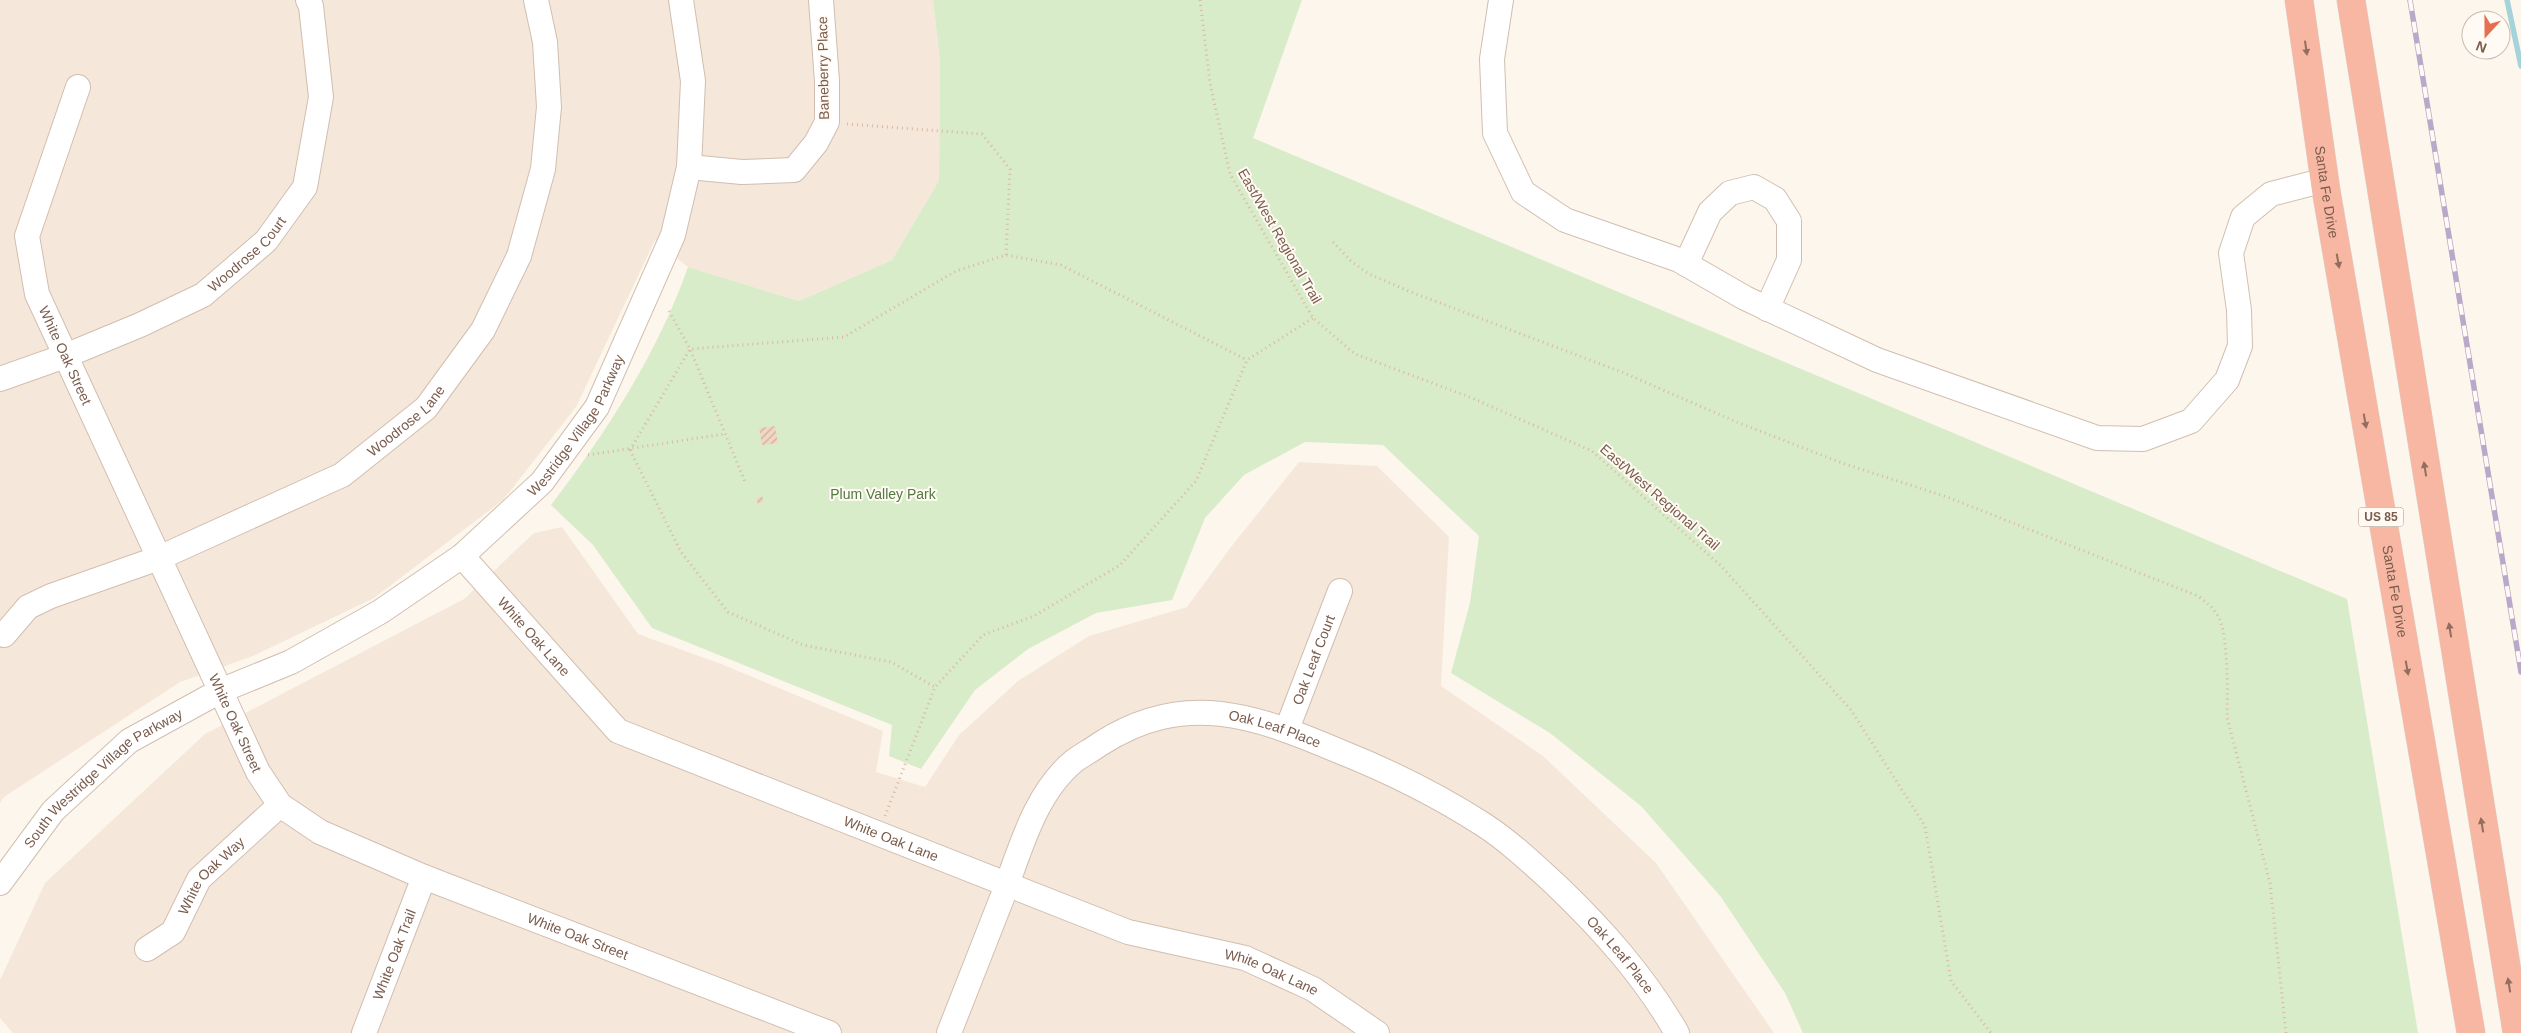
<svg xmlns="http://www.w3.org/2000/svg" width="2521" height="1033" font-family="Arial,sans-serif">
<style>
.residential{fill:#f5e8da}
.green{fill:#d8ecc9}
.lines{fill:none;stroke-linecap:round;stroke-linejoin:round}
.stream{stroke:#a5d3da;stroke-width:5.5}
.building{fill:url(#building-hatch)}
.minor-casing{stroke:#d1beb0;stroke-width:26}
.highway-casing{stroke:#dad1cd;stroke-width:29}
.path{stroke:#d9b8a5;stroke-width:3;stroke-dasharray:1 4;stroke-linecap:butt}
.minor{stroke:#fff;stroke-width:24}
.highway{stroke:#f7b7a3;stroke-width:28}
.rail-casing{stroke:#b9a8c9;stroke-width:5.5}
.rail{stroke:#fffaf3;stroke-width:4;stroke-dasharray:11;stroke-linecap:butt}
.oneway{fill:#936e5e}
.labels{text-anchor:middle;stroke-width:4;stroke-linejoin:round;paint-order:stroke}
.shield{fill:#fffaf3;stroke:#a28b7f;stroke-width:1}
.shield-label{font-size:12px;font-weight:bold;fill:#7a5c4d}
.street-label{font-size:14px;fill:#7a5c4d;stroke:#fffaf3}
.park-label{font-size:14px;fill:#537a41;stroke:#fffaf3}
</style>
<defs>
<pattern id="building-hatch" width="6" height="6" patternUnits="userSpaceOnUse" patternTransform="scale(1.25)"><rect width="6" height="6" fill="#f3d5c3"/><path d="M-1 1l2-2M0 6l6-6M5 7l2-2" fill="none" stroke="#cab0a1"/></pattern>
</defs>
<rect width="100%" height="100%" fill="#fdf6ec"/>
<!-- residential -->
<g class="residential">
<path d="M 0,0 L 933,0 L 940,61 L 939,182 L 892,260 L 799,301 L 688,267 L 655,240 L 576,407 L 503,500 L 374,598 L 253,656 L 180,682 L 4,797 L 0,803 Z"/>
<path d="M 1299,462 L 1377,466 L 1449,537 L 1441,686 L 1543,756 L 1656,863 L 1774,1033 L 13,1033 L 0,1018 L 0,980 L 45,883 L 205,734 L 464,599 L 534,533 L 562,527 L 638,634 L 721,664 L 883,731 L 876,772 L 925,787 L 959,735 L 1018,681 L 1089,636 L 1187,607 L 1231,547 Z"/>
</g>
<!-- green -->
<path class="green" d="M 933,0 L 1302,0 L 1253,138 L 2347,599 L 2418,1033 L 1803,1033 L 1785,993 L 1721,897 L 1641,806 L 1550,733 L 1451,673 L 1470,603 L 1479,536 L 1383,445 L 1305,442 L 1244,475 L 1205,518 L 1172,600 L 1096,613 L 1028,649 L 975,690 L 921,769 L 889,756 L 892,725 L 652,628 L 593,545 L 551,505 C 606,433 658,353 688,267 L 799,301 L 892,260 L 939,181 L 940,61 Z"/>
<g class="lines">
<!-- stream -->
<path class="stream" d="M 2507,0 L 2521,66"/>
</g>
<!-- building -->
<g class="building">
<path d="M 775,426 L 778,443 L 762,445 L 759,428 Z"/>
<path d="M 762,496 L 764,501 L 758,504 L 756,499 Z"/>
</g>
<g class="lines">
<defs>
<g id="minor">
<path d="M 1501,0 L 1492,59 L 1495,133 L 1523,192 L 1565,220 L 1679,260 L 1745,298 L 1877,360 L 2097,438 L 2143,439 L 2191,421 L 2227,380 L 2240,346 L 2239,310 L 2231,253 L 2243,217 L 2271,194 L 2325,180"/>
<path id="s1" d="M 78,87 L 27,236 L 37,294 L 258,772 L 280,805 L 320,832 L 424,877 L 829,1033"/>
<path d="M 689,167 L 742,172 L 794,170 L 816,143 L 827,122 L 827,81 L 821,0"/>
<path d="M 1686,264 L 1710,212 L 1730,193 L 1754,187 L 1775,199 L 1789,221 L 1789,260 L 1767,309"/>
<path id="s2" d="M 0,379 L 65,356 L 140,325 L 203,295 L 266,241 L 305,187 L 321,97 L 311,6 L 308,0"/>
<path id="s3" d="M 462,556 L 618,731 L 1128,932 L 1245,958 L 1313,989 L 1377,1033"/>
<path id="s4" d="M 4,635 L 28,607 L 51,596 L 159,558 L 342,475 L 426,408 L 483,330 L 519,256 L 543,169 L 549,107 L 545,42 L 536,0"/>
<path id="s5" d="M 1287,729 L 1340,591"/>
<path id="s6" d="M 0,883 L 53,811 L 129,741 L 220,691 L 291,662 L 380,612 L 462,556 L 542,482 L 597,407 L 673,235 L 689,167 L 693,81 L 681,0"/>
<path id="s7" d="M 147,949 L 173,932 L 199,879 L 280,805"/>
<path id="s8" d="M 364,1033 L 424,877"/>
<path id="s9" d="M 949,1033 C 967,988 984,943 1002,898 C 1020,851 1034,794 1074,761 C 1082,755 1092,750 1100,744 C 1185,689 1256,716 1341,752 C 1391,772 1439,796 1484,825 C 1510,842 1533,864 1556,885 C 1603,930 1644,976 1677,1033"/>
</g>
<g id="highway">
<path id="s10" d="M 2299,0 L 2326,190 L 2471,1033"/>
<path d="M 2351,0 L 2517,1033"/>
</g>
</defs>
<!-- minor casing -->
<use href="#minor" class="minor-casing"/>
<!-- highway casing -->
<use href="#highway" class="highway-casing"/>
<!-- path -->
<g class="path">
<path d="M 1200,0 L 1210,83 L 1230,174 L 1313,318 L 1355,354 L 1472,398 L 1592,451 L 1721,566 L 1851,710 L 1925,826 L 1951,981 L 1991,1033"/>
<path d="M 847,124 L 982,134 L 1010,169 L 1006,255"/>
<path d="M 1333,242 L 1352,262 L 1369,274 L 1411,292 L 1624,373 L 1739,423 L 1842,463 L 1947,497 L 2198,596 C 2207,603 2214,608 2219,618 C 2228,635 2228,696 2227,717 L 2270,883 L 2286,1033"/>
<path d="M 669,311 L 690,349 L 746,484"/>
<path d="M 630,450 L 690,349 L 844,337 L 956,271 L 1006,255 L 1061,265 L 1247,360"/>
<path d="M 630,450 L 681,552 L 728,612 L 803,645 L 891,662 L 935,687"/>
<path d="M 588,455 L 724,434"/>
<path d="M 885,816 L 935,687 L 983,635 L 1034,616 L 1120,565 L 1196,481 L 1247,360 L 1313,318"/>
</g>
<!-- minor -->
<use href="#minor" class="minor"/>
<!-- highway -->
<use href="#highway" class="highway"/>
<defs>
<path id="rail" d="M 2410,0 L 2521,672"/>
</defs>
<!-- rail casing -->
<use href="#rail" class="rail-casing"/>
<!-- rail -->
<use href="#rail" class="rail"/>
</g>
<!-- one-way arrows -->
<defs><path id="oneway-solid" d="M-6-.8H1V-3.2L6.5 0L1 3.2V.8H-6Z" transform="scale(1.25)"/></defs>
<g class="oneway">
<use href="#oneway-solid" transform="translate(2306 48) rotate(82)"/>
<use href="#oneway-solid" transform="translate(2338 261) rotate(80)"/>
<use href="#oneway-solid" transform="translate(2365 421) rotate(80)"/>
<use href="#oneway-solid" transform="translate(2425 469) rotate(-99)"/>
<use href="#oneway-solid" transform="translate(2450 630) rotate(-99)"/>
<use href="#oneway-solid" transform="translate(2407 668) rotate(80)"/>
<use href="#oneway-solid" transform="translate(2482 825) rotate(-99)"/>
<use href="#oneway-solid" transform="translate(2509 985) rotate(-99)"/>
</g>
<g class="labels">
<!-- shield labels -->
<rect class="shield" x="2358.5" y="507.5" width="45" height="19" rx="4"/>
<g class="shield-label">
<text x="2381" y="521">US 85</text>
</g>
<!-- street labels -->
<g class="street-label">
<text transform="translate(823 68) rotate(-91)" y="5">Baneberry Place</text>
<text dy="5" stroke="none"><textPath href="#s10" startOffset="194">Santa Fe Drive</textPath></text>
<text transform="translate(1280 236) rotate(60)" y="5">East/West Regional Trail</text>
<text dy="5" stroke="none"><textPath href="#s2" startOffset="280">Woodrose Court</textPath></text>
<text dy="5" stroke="none"><textPath href="#s1" startOffset="284">White Oak Street</textPath></text>
<text dy="5" stroke="none"><textPath href="#s4" startOffset="462">Woodrose Lane</textPath></text>
<text dy="5" stroke="none"><textPath href="#s6" startOffset="750">Westridge Village Parkway</textPath></text>
<text transform="translate(1660 497) rotate(41)" y="5">East/West Regional Trail</text>
<text dy="5" stroke="none"><textPath href="#s10" startOffset="599">Santa Fe Drive</textPath></text>
<text dy="5" stroke="none"><textPath href="#s3" startOffset="108">White Oak Lane</textPath></text>
<text dy="5" stroke="none"><textPath href="#s5" startOffset="74">Oak Leaf Court</textPath></text>
<text dy="5" stroke="none"><textPath href="#s1" startOffset="689">White Oak Street</textPath></text>
<text dy="5" stroke="none"><textPath href="#s9" startOffset="516">Oak Leaf Place</textPath></text>
<text dy="5" stroke="none"><textPath href="#s6" startOffset="149">South Westridge Village Parkway</textPath></text>
<text dy="5" stroke="none"><textPath href="#s3" startOffset="528">White Oak Lane</textPath></text>
<text dy="5" stroke="none"><textPath href="#s7" startOffset="100">White Oak Way</textPath></text>
<text dy="5" stroke="none"><textPath href="#s1" startOffset="1109">White Oak Street</textPath></text>
<text dy="5" stroke="none"><textPath href="#s8" startOffset="84">White Oak Trail</textPath></text>
<text dy="5" stroke="none"><textPath href="#s9" startOffset="936">Oak Leaf Place</textPath></text>
<text dy="5" stroke="none"><textPath href="#s3" startOffset="932">White Oak Lane</textPath></text>
</g>
<!-- park labels -->
<g class="park-label">
<text x="883" y="499">Plum Valley Park</text>
</g>
</g>
<!-- north arrow -->
<g transform="translate(2486 35) rotate(201)"><circle r="24" fill="#fffaf3" stroke="#cabbb1"/>
<path d="M0-4L9 19L0 12L-9 19Z" fill="#e76f51"/>
<text y="-8" font-size="14" font-weight="bold" text-anchor="middle" fill="#7a5c4d">N</text>
</g>
</svg>
